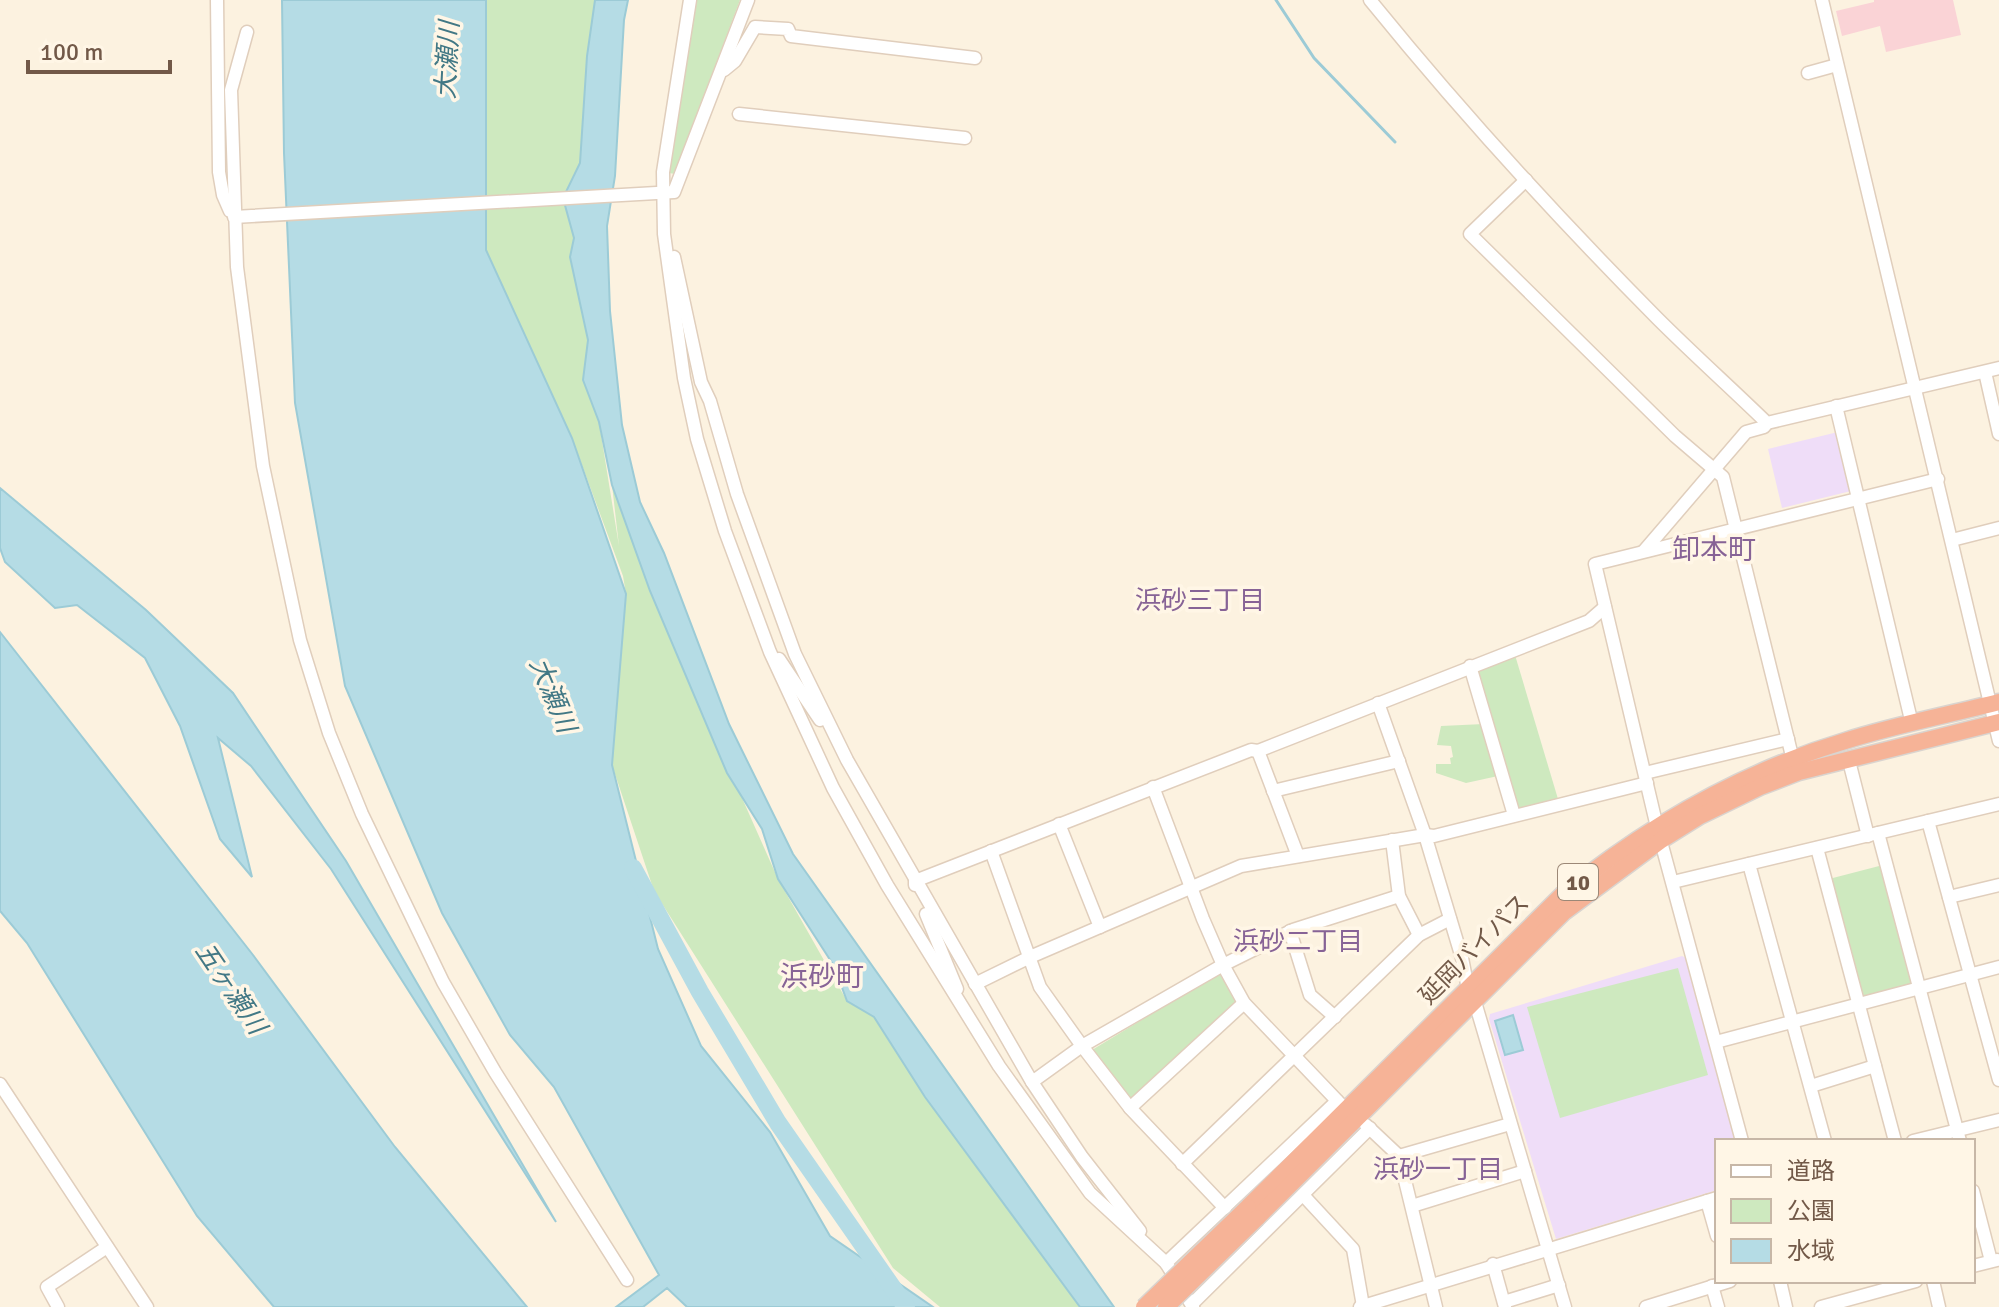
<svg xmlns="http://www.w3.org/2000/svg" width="1999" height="1307" font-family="Signika,'Noto Sans JP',sans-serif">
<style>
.education{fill:#efddf8}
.medical{fill:#fad3d6}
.green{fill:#cee9bf}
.water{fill:#b5dce5;stroke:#9ccbd6;stroke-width:2}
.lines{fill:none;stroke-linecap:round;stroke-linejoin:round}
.stream{stroke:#9ccbd6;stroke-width:3}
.river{stroke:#b5dce5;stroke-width:18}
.minor-casing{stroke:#e0cebc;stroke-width:15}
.highway-casing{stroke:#dad4cf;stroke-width:19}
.minor{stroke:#fff;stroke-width:12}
.highway{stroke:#f6b397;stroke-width:16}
.highway-bridge-casing{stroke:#dad4cf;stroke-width:19;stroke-linecap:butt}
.highway-bridge{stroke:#f6b397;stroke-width:16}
.labels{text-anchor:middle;stroke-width:7;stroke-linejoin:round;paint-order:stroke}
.shield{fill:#fff6e6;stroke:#9c8877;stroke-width:2}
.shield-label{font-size:22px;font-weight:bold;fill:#725948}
.street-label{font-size:24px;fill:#725948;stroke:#fff6e6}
.water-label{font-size:26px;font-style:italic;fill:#427885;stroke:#fff6e6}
.neighbourhood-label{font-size:26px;fill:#876396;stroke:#fff6e6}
.quarter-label{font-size:28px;fill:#876396;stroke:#fff6e6}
</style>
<rect width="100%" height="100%" fill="#fcf2e0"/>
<!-- education -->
<g class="education">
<path d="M 1838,432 L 1851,491 L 1782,508 L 1768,449 Z"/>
<path d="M 1682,956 L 1686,958 L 1735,1141 L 1717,1141 L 1717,1190 L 1556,1239 L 1489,1019 L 1490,1014 Z"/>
</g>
<!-- medical -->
<path class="medical" d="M 1874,0 L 1953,0 L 1961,35 L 1886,52 L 1880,26 L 1842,36 L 1836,11 L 1874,2 Z"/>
<!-- green -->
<g class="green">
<path d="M 486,0 L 597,0 L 580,164 L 563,199 L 574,238 L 570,257 L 588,340 L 583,380 L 599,422 L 619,546 L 612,485 L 650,591 L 778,879 L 847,1001 L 874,1017 L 1086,1307 L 940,1307 L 893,1268 L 654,891 L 612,765 L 626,594 L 623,576 L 572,438 L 486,250 Z"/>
<path d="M 697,0 L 740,0 L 675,174 L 669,173 Z"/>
<path d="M 1515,655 L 1558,799 L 1518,808 L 1477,670 Z"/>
<path d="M 1484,724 L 1498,776 L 1466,783 L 1436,773 L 1436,764 L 1451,764 L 1450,758 L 1453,757 L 1451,746 L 1437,745 L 1441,726 Z"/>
<path d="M 1883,865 L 1913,986 L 1861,1000 L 1829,879 Z"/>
<path d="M 1678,968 L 1708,1075 L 1560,1118 L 1527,1007 Z"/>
<path d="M 1219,973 L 1238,1003 L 1130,1099 L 1092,1050 Z"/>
</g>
<!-- water -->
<g class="water">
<path d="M 282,0 L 486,0 L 486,250 L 572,438 L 626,594 L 612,765 L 658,949 L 701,1046 L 770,1132 L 830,1236 L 933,1307 L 687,1307 L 667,1288 L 643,1307 L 616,1307 L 659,1275 L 554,1087 L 510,1035 L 442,913 L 345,686 L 295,403 L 284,153 Z"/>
<path d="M 595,0 L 628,0 L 624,20 L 615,176 L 607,226 L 610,311 L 622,425 L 640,502 L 664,553 L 729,724 L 793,854 L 1114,1307 L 1080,1307 L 925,1097 L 874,1017 L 847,1001 L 834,966 L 778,879 L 762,829 L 727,773 L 650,591 L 612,485 L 599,422 L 583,380 L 588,340 L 570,257 L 574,238 L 563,198 L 580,163 L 587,56 Z"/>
<path d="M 0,488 L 146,610 L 233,693 L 346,861 L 556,1222 L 331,869 L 251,766 L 218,738 L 252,877 L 220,839 L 180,726 L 145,658 L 77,605 L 55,608 L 5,562 L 0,548 Z"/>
<path d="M 0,632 L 253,955 L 395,1147 L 527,1307 L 274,1307 L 197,1216 L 27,943 L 0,911 Z"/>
<path d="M 1513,1015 L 1523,1050 L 1505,1055 L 1495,1021 Z"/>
</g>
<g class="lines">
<!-- stream -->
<path class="stream" d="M 1276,0 L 1314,58 L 1395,142"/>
<!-- river -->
<path class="river" d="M 633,868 L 700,992 L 778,1123 L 906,1307"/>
<defs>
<g id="minor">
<path d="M 217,0 L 219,172 L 223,195 L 230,211"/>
<path d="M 690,0 L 663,172 L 664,234 L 684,378 L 697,439 L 725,531 L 770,652 L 833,788 L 887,885 L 999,1066 L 1090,1193 L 1166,1263 L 1193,1307"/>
<path d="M 1370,0 C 1460,111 1556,216 1657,318 C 1693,354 1731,388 1767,423 L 1999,368"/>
<path d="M 1822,0 L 1999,741"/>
<path d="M 247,32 L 231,90 L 237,267 L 263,466 L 300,640 L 329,733 L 362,814 L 443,982 L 495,1072 L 627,1280"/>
<path d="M 724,70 L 735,61 L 755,27 L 788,29 L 791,36 L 975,58"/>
<path d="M 1808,73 L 1837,65"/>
<path d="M 739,114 L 965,138"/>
<path d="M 1526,180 L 1470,234 L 1675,436 L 1723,477 L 1793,760"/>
<path d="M 234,217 L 674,192 L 748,0"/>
<path d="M 674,257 L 701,382 L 710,401 L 737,494 L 795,654 L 847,760 L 1032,1082 L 1082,1157 L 1140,1231"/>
<path d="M 1985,372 L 1999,434"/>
<path d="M 1836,406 L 1912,724"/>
<path d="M 1952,540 L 1999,528"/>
<path d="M 1644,551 L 1746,432 L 1764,427 L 1767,423"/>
<path d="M 779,659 L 820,720"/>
<path d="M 1470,666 L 1514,815"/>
<path d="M 1378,703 L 1425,835 L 1462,958 L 1468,989 L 1475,1002 L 1565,1307"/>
<path d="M 1258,751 L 1298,856"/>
<path d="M 1849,761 L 1868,836"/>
<path d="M 1645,773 L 1788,739"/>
<path d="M 1153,787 L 1203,919 L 1223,965 L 1244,1003 L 1346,1110"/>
<path d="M 1273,791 L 1399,761"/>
<path d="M 1928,821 L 1999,1080"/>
<path d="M 1059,824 L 1100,927"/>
<path d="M 1878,833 L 1960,1141"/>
<path d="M 1392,840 L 1399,896 L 1419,935"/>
<path d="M 1817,848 L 1895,1141"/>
<path d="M 991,851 L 1040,987 L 1082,1046 L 1130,1108 L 1225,1208"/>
<path d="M 1749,864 L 1825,1141"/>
<path d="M 1673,882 L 1999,804"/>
<path d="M 915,885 L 915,881 L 1251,750 L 1258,751 L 1589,621 L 1605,607"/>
<path d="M 1949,897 L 1999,885"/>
<path d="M 926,914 L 957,989"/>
<path d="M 1290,931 L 1310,995 L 1335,1017"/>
<path d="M 975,984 L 1030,957 L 1241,866 L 1425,835 L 1434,836 L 1647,783"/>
<path d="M 1716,1042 L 1999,967"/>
<path d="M 1032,1082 L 1082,1046 L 1223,965 L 1293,930 L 1399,896"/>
<path d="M 0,1084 L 147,1307"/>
<path d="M 1811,1086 L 1875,1066"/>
<path d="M 1130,1108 L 1244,1003"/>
<path d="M 1366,1125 L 1399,1156 L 1436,1307"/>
<path d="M 1742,1141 L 1657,827 L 1595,564 L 1938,479"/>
<path d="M 1913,1141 L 1999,1120"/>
<path d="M 1399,1156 L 1510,1124"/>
<path d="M 1182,1164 L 1419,935 L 1450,919"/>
<path d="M 1973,1191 L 1991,1261"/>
<path d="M 1303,1195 L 1353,1249 L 1363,1306"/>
<path d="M 1707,1201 L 1717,1236"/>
<path d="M 1412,1206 L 1525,1171"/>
<path d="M 1166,1263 L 1337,1101"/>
<path d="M 1493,1264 L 1505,1307"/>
<path d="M 1973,1266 L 1997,1260"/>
<path d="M 1780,1281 L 1786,1307"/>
<path d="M 1933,1281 L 1939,1307"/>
<path d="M 1712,1286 L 1718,1307"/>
<path d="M 1504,1302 L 1559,1285"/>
<path d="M 58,1307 L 47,1287 L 107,1247"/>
<path d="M 1193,1307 L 1192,1304 L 1370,1128"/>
<path d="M 1360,1307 L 1717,1198"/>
<path d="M 1646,1307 L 1730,1281"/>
<path d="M 1821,1307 L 1916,1281"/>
</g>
<g id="highway">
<path d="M 1248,1207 L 1562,895 C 1645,828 1741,772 1845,741 C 1895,725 1948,715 1999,702"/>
<path d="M 1257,1218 L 1564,912 L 1660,841 L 1700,816 L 1760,787 L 1799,772 L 1999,722"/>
</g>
</defs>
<!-- minor casing -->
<use href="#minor" class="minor-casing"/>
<!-- highway casing -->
<use href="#highway" class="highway-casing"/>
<!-- minor -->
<use href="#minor" class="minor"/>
<!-- highway -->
<use href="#highway" class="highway"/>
<defs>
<g id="highway-bridge">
<path d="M 1144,1307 L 1248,1207"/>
<path d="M 1166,1307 L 1257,1218"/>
</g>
</defs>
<!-- highway-bridge casing -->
<use href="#highway-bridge" class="highway-bridge-casing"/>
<!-- highway-bridge -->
<use href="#highway-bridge" class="highway-bridge"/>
</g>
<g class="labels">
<!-- shield labels -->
<rect class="shield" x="1558" y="864" width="40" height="36" rx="6"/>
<g class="shield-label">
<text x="1578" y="890">10</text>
</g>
<!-- street labels -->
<g class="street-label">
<text transform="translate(1474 949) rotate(-45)" y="8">延岡バイパス</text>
</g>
<!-- water labels -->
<g class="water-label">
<text transform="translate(447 60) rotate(-87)" y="9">大瀬川</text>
<text transform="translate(553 695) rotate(67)" y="9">大瀬川</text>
<text transform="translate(231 988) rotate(56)" y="9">五ヶ瀬川</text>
</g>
<!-- neighbourhood labels -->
<g class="neighbourhood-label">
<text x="1200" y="609">浜砂三丁目</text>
<text x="1298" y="950">浜砂二丁目</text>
<text x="1438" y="1178">浜砂一丁目</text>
</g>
<!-- quarter labels -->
<g class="quarter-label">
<text x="1714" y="559">卸本町</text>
<text x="822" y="986">浜砂町</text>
</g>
</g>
<!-- legend -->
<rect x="1715" y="1139" width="260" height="144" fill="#fff6e6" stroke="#c7b7a7" stroke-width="2"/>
<rect x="1731" y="1165" width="40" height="12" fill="#ffffff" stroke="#c7b7a7" stroke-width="2"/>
<text x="1787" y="1179" font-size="24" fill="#725948">道路</text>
<rect x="1731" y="1199" width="40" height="24" fill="#cee9bf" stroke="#c7b7a7" stroke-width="2"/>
<text x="1787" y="1219" font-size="24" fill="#725948">公園</text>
<rect x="1731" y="1239" width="40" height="24" fill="#b5dce5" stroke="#c7b7a7" stroke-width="2"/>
<text x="1787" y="1259" font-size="24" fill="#725948">水域</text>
<!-- scale -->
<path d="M28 60v12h142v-12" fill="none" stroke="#725948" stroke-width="4"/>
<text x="40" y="60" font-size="24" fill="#725948" stroke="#fff6e6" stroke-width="6" paint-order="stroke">100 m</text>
</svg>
